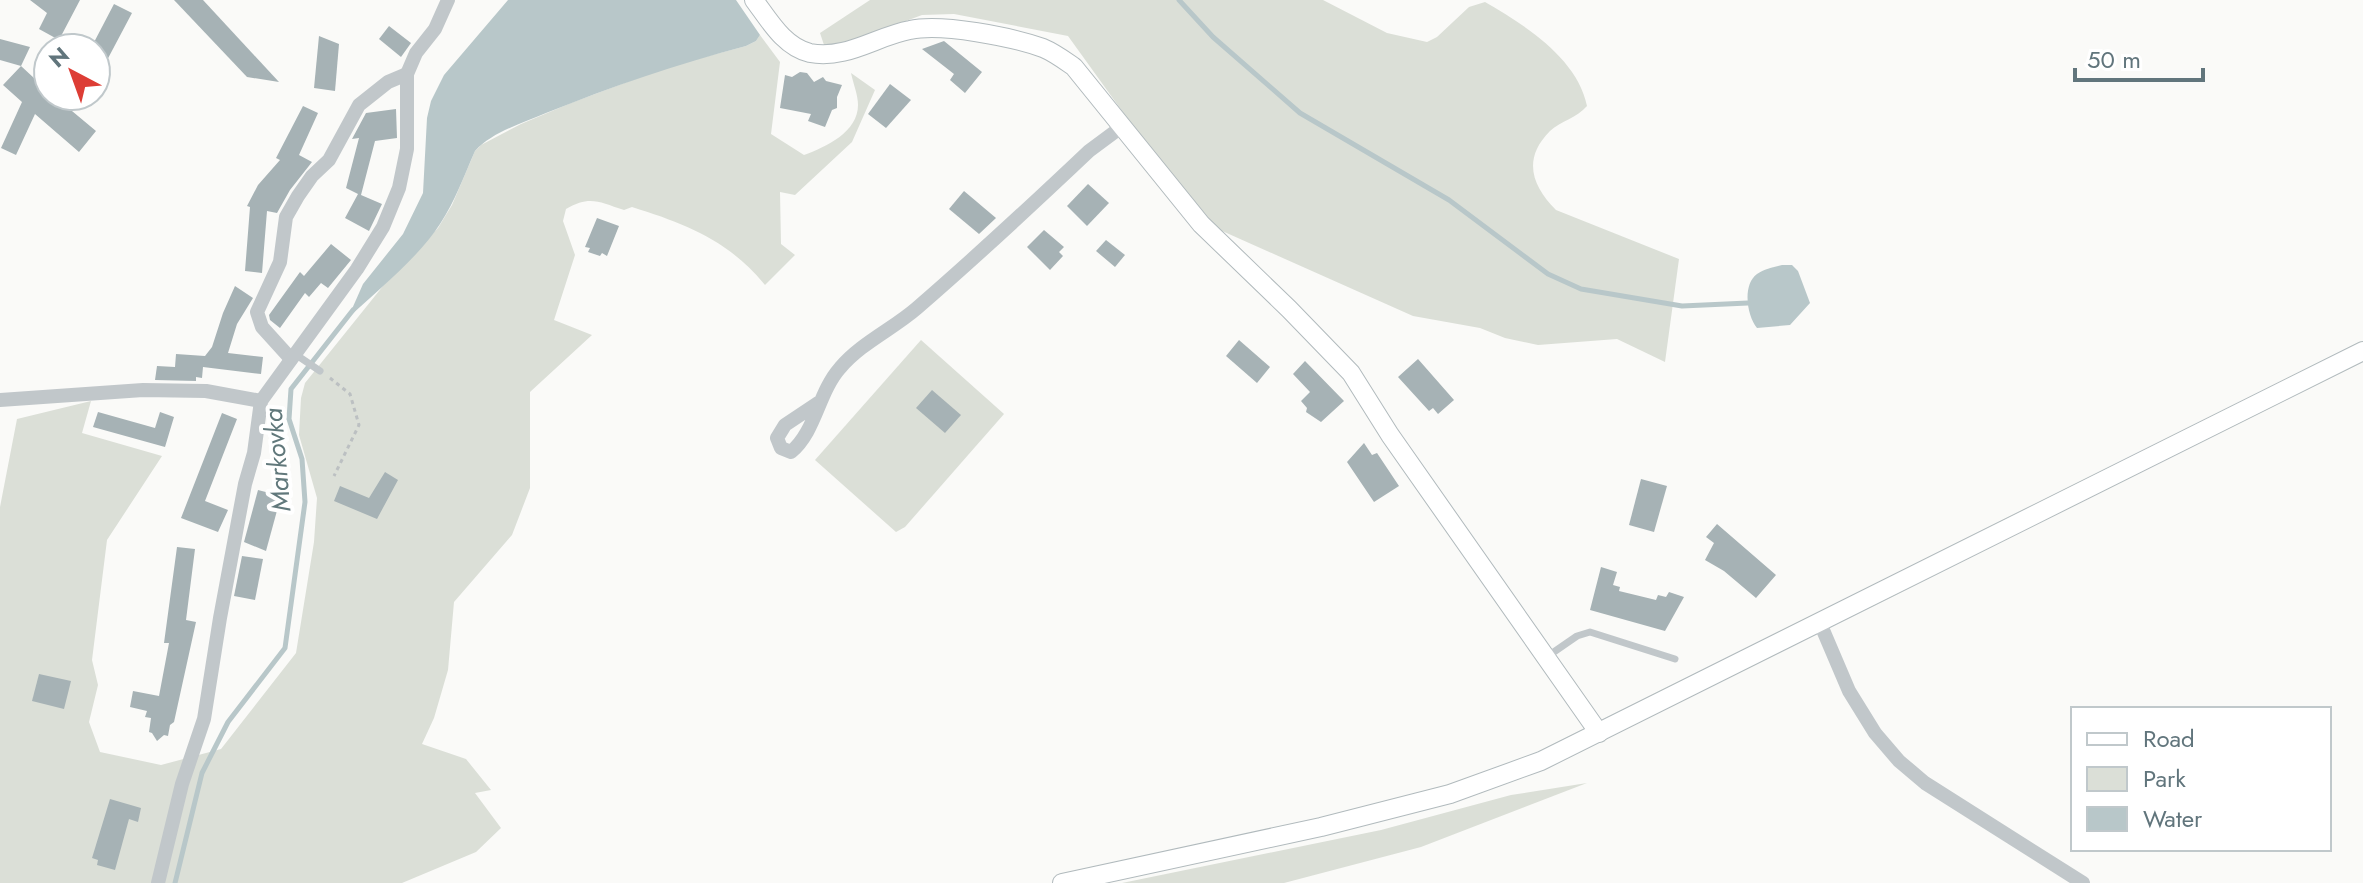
<svg xmlns="http://www.w3.org/2000/svg" width="2363" height="883" font-family="Jost,sans-serif">
<style>
.green{fill:#dbdfd7}
.water{fill:#b8c7c9}
.lines{fill:none;stroke-linecap:round;stroke-linejoin:round}
.stream{stroke:#b8c7c9;stroke-width:5}
.building{fill:#a6b2b5}
.secondary-casing{stroke:#b1babd;stroke-width:20}
.path{stroke:#bcc0c2;stroke-width:3;stroke-dasharray:4 4;stroke-linecap:butt}
.lane{stroke:#c1c7ca;stroke-width:7}
.street{stroke:#c1c7ca;stroke-width:14}
.secondary{stroke:#fff;stroke-width:18}
.labels{text-anchor:middle;stroke-width:8;stroke-linejoin:round;paint-order:stroke}
.water-label{font-size:26px;font-style:italic;fill:#61787b;stroke:#fff}
</style>
<rect width="100%" height="100%" fill="#fafaf8"/>
<!-- green -->
<g class="green">
<path d="M 870,0 L 1323,0 L 1387,33 L 1427,42 L 1437,37 L 1469,7 L 1485,2 C 1525,25 1578,59 1587,106 C 1577,118 1561,121 1550,131 C 1522,159 1532,186 1556,210 L 1679,259 L 1665,362 L 1617,339 L 1538,345 L 1505,338 L 1480,328 L 1413,316 L 1202,222 L 1068,36 L 954,14 L 922,15 L 826,51 L 820,33 Z"/>
<path d="M 760,35 L 780,62 L 771,134 L 804,155 C 826,147 858,132 858,105 C 858,95 853,83 851,73 L 875,90 L 852,142 L 795,195 L 780,192 L 781,244 L 795,255 L 765,285 C 728,240 686,224 632,207 L 624,210 C 599,202 590,195 566,209 L 563,221 L 575,255 L 554,320 L 592,335 L 530,392 L 530,488 L 512,535 L 454,602 L 448,670 L 434,718 L 422,744 L 466,759 L 491,790 L 475,793 L 501,828 L 476,852 L 402,883 L 0,883 L 0,507 L 17,419 L 91,401 L 82,433 L 162,456 L 107,540 L 92,660 L 98,685 L 89,722 L 100,752 L 161,765 L 221,749 L 296,653 L 314,542 L 317,498 L 299,435 L 301,398 L 305,383 L 383,286 L 438,228 L 452,205 L 475,151 L 481,145 L 521,124 L 571,103 L 667,67 L 746,46 L 756,41 Z"/>
<path d="M 921,340 L 1004,414 L 905,527 L 896,532 L 815,460 Z"/>
<path d="M 1587,783 L 1421,847 L 1284,883 L 1122,883 L 1381,830 L 1511,795 Z"/>
</g>
<!-- water -->
<g class="water">
<path d="M 508,0 L 736,0 L 760,35 L 756,41 L 746,46 C 677,64 611,87 546,113 C 523,123 492,132 475,151 C 464,176 455,201 440,224 C 419,257 377,291 348,318 L 363,284 L 403,234 L 423,193 L 427,118 L 431,101 L 444,75 Z"/>
<path d="M 1782,265 L 1792,265 L 1798,271 L 1810,303 L 1790,325 L 1757,328 C 1747,316 1742,285 1757,274 C 1764,269 1774,267 1782,265 Z"/>
</g>
<g class="lines">
<!-- stream -->
<g class="stream">
<path d="M 1179,0 L 1213,37 L 1300,113 L 1449,200 L 1548,274 L 1581,289 L 1682,306 L 1748,303"/>
<path d="M 175,883 L 202,773 L 228,722 L 285,648 L 305,502 L 302,459 L 289,419 L 291,389 L 353,310"/>
</g>
</g>
<!-- building -->
<g class="building">
<path d="M 30,0 L 80,0 L 59,40 L 39,29 L 47,13 Z"/>
<path d="M 174,0 L 203,0 L 279,82 L 247,77 Z"/>
<path d="M 114,4 L 132,13 L 96,81 L 96,48 L 91,48 Z"/>
<path d="M 389,26 L 411,43 L 401,57 L 379,39 Z"/>
<path d="M 319,36 L 339,44 L 335,91 L 314,88 Z"/>
<path d="M 0,39 L 30,47 L 21,66 L 0,60 Z"/>
<path d="M 944,41 L 982,72 L 965,93 L 950,80 L 954,74 L 922,49 Z"/>
<path d="M 21,66 L 48,91 L 48,96 L 54,96 L 96,131 L 79,152 L 35,114 L 16,155 L 1,148 L 22,102 L 3,85 Z"/>
<path d="M 800,72 L 807,73 L 814,82 L 823,77 L 826,81 L 842,85 L 837,97 L 837,108 L 832,110 L 825,127 L 808,121 L 811,114 L 780,108 L 785,75 L 792,77 Z"/>
<path d="M 890,84 L 911,100 L 886,128 L 868,114 Z"/>
<path d="M 303,106 L 318,113 L 299,155 L 312,162 L 290,190 L 277,213 L 267,211 L 262,273 L 245,271 L 250,207 L 247,206 L 258,185 L 280,160 L 276,158 Z"/>
<path d="M 396,109 L 397,138 L 375,141 L 361,195 L 382,204 L 369,231 L 345,218 L 358,194 L 346,188 L 359,138 L 352,139 L 366,113 Z"/>
<path d="M 1088,184 L 1109,203 L 1087,226 L 1067,206 Z"/>
<path d="M 964,191 L 996,218 L 979,234 L 949,209 Z"/>
<path d="M 597,218 L 619,226 L 607,256 L 602,253 L 600,256 L 588,252 L 590,248 L 585,247 Z"/>
<path d="M 1044,230 L 1064,247 L 1059,252 L 1063,256 L 1050,270 L 1027,247 Z"/>
<path d="M 1106,240 L 1125,255 L 1115,267 L 1096,251 Z"/>
<path d="M 331,244 L 351,260 L 328,288 L 321,283 L 309,297 L 305,293 L 280,328 L 270,320 L 269,315 L 300,272 L 304,276 Z"/>
<path d="M 235,286 L 253,298 L 237,324 L 228,353 L 263,357 L 261,374 L 203,367 L 202,378 L 196,377 L 196,381 L 155,380 L 157,366 L 175,367 L 176,354 L 205,356 L 212,347 L 223,313 Z"/>
<path d="M 1239,340 L 1270,367 L 1257,383 L 1226,356 Z"/>
<path d="M 1418,359 L 1454,400 L 1438,414 L 1433,408 L 1429,411 L 1398,377 Z"/>
<path d="M 1305,361 L 1344,401 L 1321,422 L 1306,412 L 1307,408 L 1301,401 L 1310,392 L 1293,374 Z"/>
<path d="M 932,390 L 961,415 L 945,433 L 916,408 Z"/>
<path d="M 98,412 L 155,428 L 160,412 L 174,417 L 165,447 L 93,427 Z"/>
<path d="M 222,413 L 237,419 L 205,501 L 228,510 L 218,532 L 181,518 Z"/>
<path d="M 1364,443 L 1372,455 L 1377,453 L 1399,486 L 1374,502 L 1347,462 Z"/>
<path d="M 385,472 L 398,480 L 377,519 L 334,501 L 340,486 L 369,498 Z"/>
<path d="M 1641,479 L 1667,486 L 1654,532 L 1629,525 Z"/>
<path d="M 258,490 L 281,496 L 266,551 L 244,542 Z"/>
<path d="M 1717,524 L 1776,575 L 1756,598 L 1724,571 L 1705,560 L 1714,543 L 1706,537 Z"/>
<path d="M 177,547 L 195,549 L 186,620 L 196,622 L 174,722 L 170,725 L 168,736 L 164,735 L 157,741 L 152,733 L 149,732 L 151,718 L 145,717 L 147,711 L 130,707 L 133,691 L 159,696 L 169,643 L 164,643 Z"/>
<path d="M 242,556 L 263,559 L 255,600 L 234,596 Z"/>
<path d="M 1601,567 L 1617,572 L 1613,585 L 1620,587 L 1619,591 L 1656,600 L 1658,595 L 1666,597 L 1669,592 L 1684,597 L 1665,631 L 1590,610 Z"/>
<path d="M 39,674 L 71,681 L 64,709 L 32,701 Z"/>
<path d="M 110,799 L 141,808 L 138,822 L 129,819 L 115,870 L 97,865 L 98,860 L 92,858 Z"/>
</g>
<g class="lines">
<defs>
<g id="secondary">
<path d="M 754,0 C 769,20 784,47 810,53 C 846,60 877,36 910,30 C 942,23 1012,37 1043,48 C 1055,53 1064,60 1074,67 L 1201,224 L 1289,309 L 1351,373 L 1390,435 L 1599,733"/>
<path d="M 1062,883 L 1321,827 L 1450,794 L 1541,761 L 2363,351"/>
</g>
</defs>
<!-- secondary casing -->
<use href="#secondary" class="secondary-casing"/>
<!-- path -->
<path class="path" d="M 330,378 L 350,394 L 359,425 L 334,476"/>
<!-- lane -->
<g class="lane">
<path d="M 295,354 L 320,371"/>
<path d="M 1548,656 L 1577,636 L 1590,632 L 1675,659"/>
</g>
<!-- street -->
<g class="street">
<path d="M 291,359 L 262,327 L 257,312 L 280,262 L 286,217 L 298,196 L 312,176 L 329,160 L 359,105 L 388,82 L 407,74"/>
<path d="M 0,400 L 143,390 L 206,391 L 261,401"/>
<path d="M 818,403 L 785,425 L 777,438 L 781,448 L 791,452 C 816,431 818,393 840,368 C 861,343 893,329 917,308 C 976,257 1033,204 1089,151 L 1120,128"/>
<path d="M 1820,623 L 1849,691 L 1875,733 L 1899,761 L 1925,783 L 2083,883"/>
<path d="M 158,883 L 182,784 L 204,719 L 220,618 L 245,484 L 254,453 L 261,401 L 357,269 L 383,227 L 399,188 L 407,149 L 407,74 L 416,53 L 435,29 L 448,0"/>
</g>
<!-- secondary -->
<use href="#secondary" class="secondary"/>
</g>
<g class="labels">
<!-- water labels -->
<g class="water-label">
<text transform="translate(277 460) rotate(-95)" y="9">Markovka</text>
</g>
</g>
<!-- legend -->
<rect x="2071" y="707" width="260" height="144" fill="#ffffff" stroke="#c0c8cb" stroke-width="2"/>
<rect x="2087" y="733" width="40" height="12" fill="#ffffff" stroke="#c0c8cb" stroke-width="2"/>
<text x="2143" y="747" font-size="24" fill="#61757c">Road</text>
<rect x="2087" y="767" width="40" height="24" fill="#dbdfd7" stroke="#c0c8cb" stroke-width="2"/>
<text x="2143" y="787" font-size="24" fill="#61757c">Park</text>
<rect x="2087" y="807" width="40" height="24" fill="#b8c7c9" stroke="#c0c8cb" stroke-width="2"/>
<text x="2143" y="827" font-size="24" fill="#61757c">Water</text>
<!-- north arrow -->
<g transform="translate(72 72) rotate(319)"><circle r="38" fill="#ffffff" stroke="#c0c8cb" stroke-width="2"/>
<path d="M0-6L14 30L0 20L-14 30Z" fill="#dd3d35"/>
<text y="-12" font-size="22" font-weight="bold" text-anchor="middle" fill="#61757c">N</text>
</g>
<!-- scale -->
<path d="M2075 68v12h128v-12" fill="none" stroke="#61757c" stroke-width="4"/>
<text x="2087" y="68" font-size="24" fill="#61757c" stroke="#ffffff" stroke-width="6" paint-order="stroke">50 m</text>
</svg>
